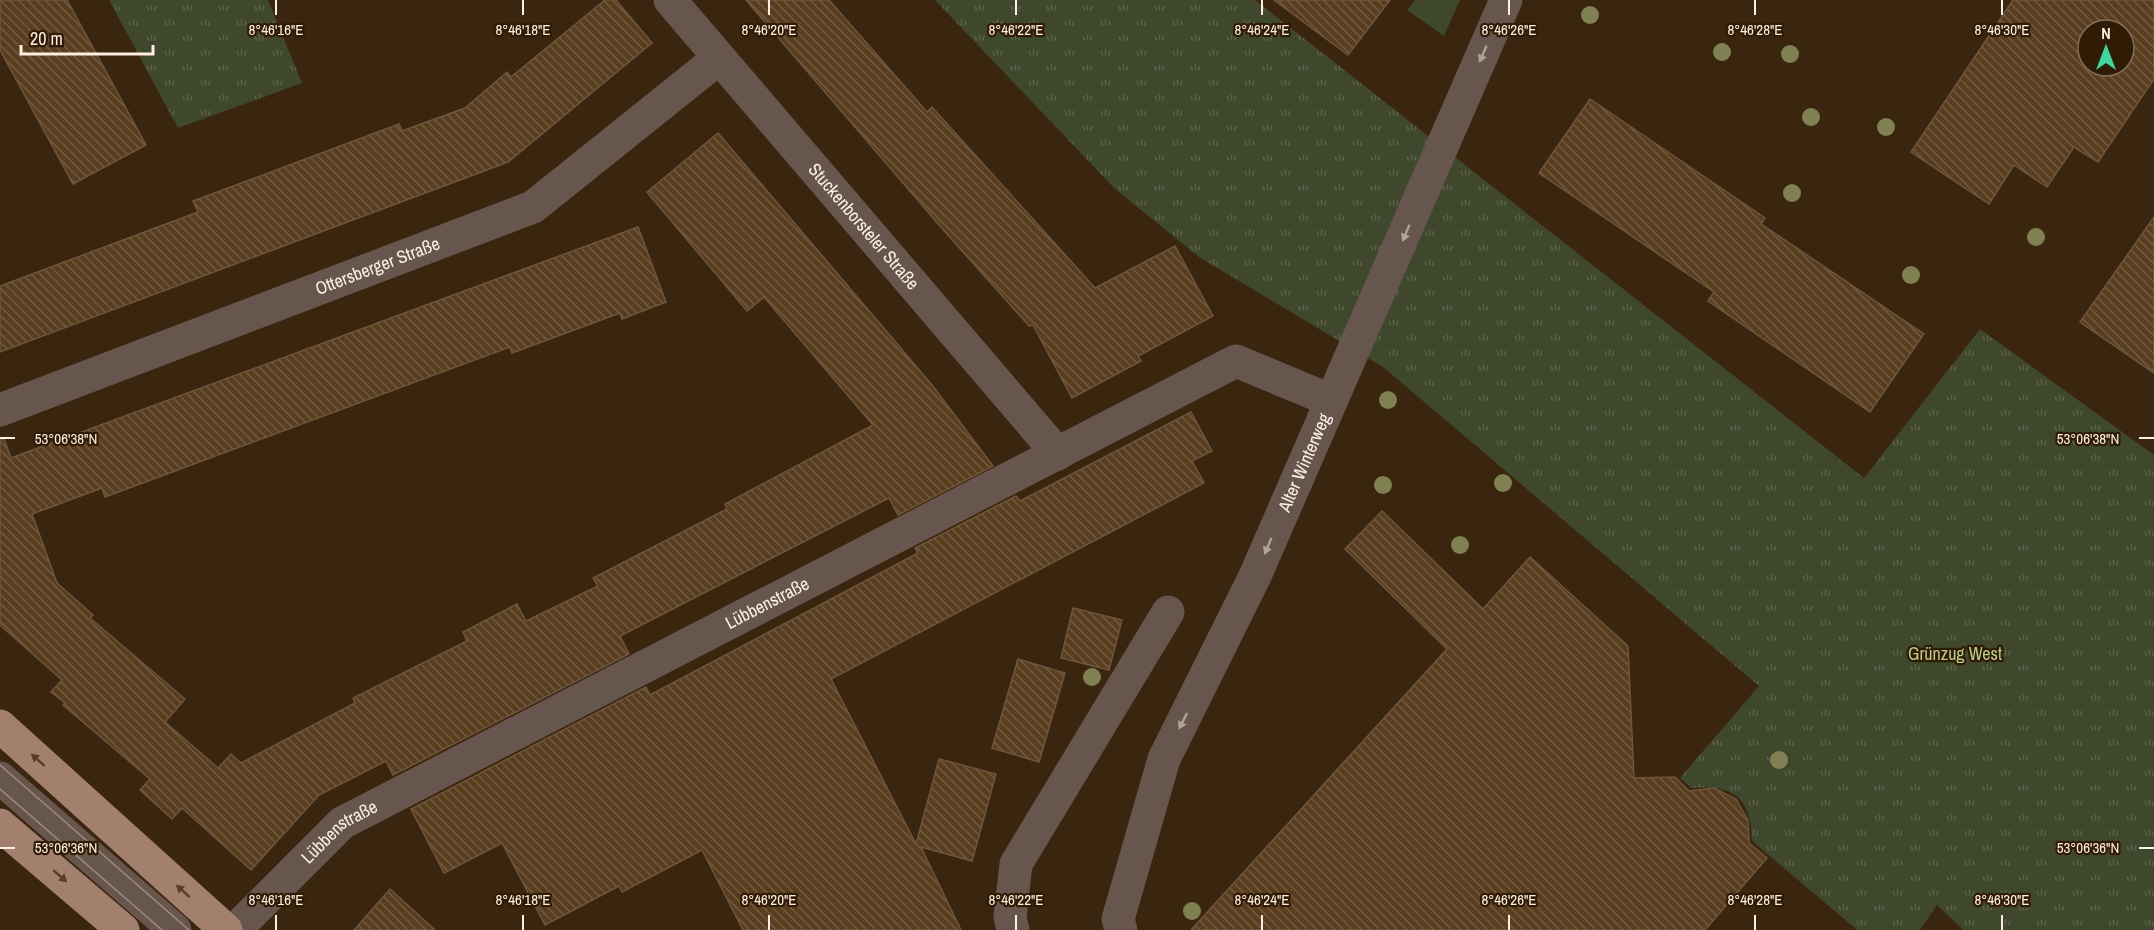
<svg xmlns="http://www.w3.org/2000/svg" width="2154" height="930" font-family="'Archivo Narrow',sans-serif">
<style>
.grass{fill:#3f472c}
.park{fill:url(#park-tufts)}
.building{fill:url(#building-back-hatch);stroke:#6e563e;stroke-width:1.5;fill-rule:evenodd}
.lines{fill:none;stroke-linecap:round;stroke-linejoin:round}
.minor{stroke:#67564d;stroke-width:33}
.major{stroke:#a2806d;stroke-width:33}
.tram{stroke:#9e8c7a;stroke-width:1.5}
.tree{fill:#808152}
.oneway{fill:#b2a298}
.oneway2{fill:#583e29}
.ticks{fill:none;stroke:#feefe2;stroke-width:2}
.labels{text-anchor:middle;stroke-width:4.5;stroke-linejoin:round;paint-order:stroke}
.street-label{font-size:18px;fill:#feefe2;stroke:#301b05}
.park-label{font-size:18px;fill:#b9cc8a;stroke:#301b05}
.ticks-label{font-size:15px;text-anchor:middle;fill:#feefe2;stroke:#301b05;stroke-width:4.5;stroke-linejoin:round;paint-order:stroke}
</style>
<defs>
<pattern id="park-tufts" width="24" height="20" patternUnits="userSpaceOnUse" patternTransform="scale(1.5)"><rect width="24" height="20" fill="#3f472c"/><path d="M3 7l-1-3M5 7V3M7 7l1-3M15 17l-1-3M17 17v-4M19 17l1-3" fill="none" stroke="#5c624a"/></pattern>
<pattern id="building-back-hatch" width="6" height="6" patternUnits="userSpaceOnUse" patternTransform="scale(1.5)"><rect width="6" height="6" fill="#593d1f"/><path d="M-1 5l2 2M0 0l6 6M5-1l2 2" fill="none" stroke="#72593f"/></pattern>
</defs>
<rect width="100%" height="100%" fill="#3a250e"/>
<!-- grass -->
<path class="grass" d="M 1415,0 L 1460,0 L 1444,36 L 1407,10 Z"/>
<!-- park -->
<g class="park">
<path d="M 109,0 L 268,0 L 302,83 L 178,128 Z"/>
<path d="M 935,0 L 1255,0 L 1864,478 L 1980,329 L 2154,455 L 2154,930 L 1963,930 L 1937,905 L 1920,930 L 1857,930 L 1752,841 C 1751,797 1734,785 1691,788 L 1680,778 L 1759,686 L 1383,367 L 1199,257 L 1115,189 Z"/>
</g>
<!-- building -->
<g class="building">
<path d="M 0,0 L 67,0 L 146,145 L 73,184 L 0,50 Z"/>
<path d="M 605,0 L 616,0 L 652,43 L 508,162 L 0,352 L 0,286 L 198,212 L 193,201 L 399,124 L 402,131 L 465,108 L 507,72 L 511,77 Z"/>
<path d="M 746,0 L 829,0 L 927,112 L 932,107 L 1095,288 L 1175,246 L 1213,316 L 1138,356 L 1141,361 L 1072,398 L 1033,325 L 1029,326 L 939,225 Z"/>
<path d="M 1274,0 L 1390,0 L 1348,55 Z"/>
<path d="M 2013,0 L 2154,0 L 2154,79 L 2098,162 L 2074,147 L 2047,187 L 2014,165 L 1989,204 L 1911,152 ZM 2088,30 L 2124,30 L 2124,66 L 2088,66 Z"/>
<path d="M 1590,99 L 1765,218 L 1761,224 L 1924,334 L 1870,412 L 1708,301 L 1714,292 L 1539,173 Z"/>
<path d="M 718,133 L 932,385 L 993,466 L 898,515 L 889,498 L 620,636 L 629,654 L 393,775 L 386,761 L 319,795 L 251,870 L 182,808 L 172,819 L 140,790 L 150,779 L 63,705 L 65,703 L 51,692 L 62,680 L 0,625 L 0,440 L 4,439 L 11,458 L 638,227 L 666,302 L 622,319 L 620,313 L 512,353 L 510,347 L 105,497 L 102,488 L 32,514 L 57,583 L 93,615 L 90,618 L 185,699 L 165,722 L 218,768 L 231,754 L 241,763 L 355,703 L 353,698 L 467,641 L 463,632 L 517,604 L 526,621 L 598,586 L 593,578 L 727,509 L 725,504 L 873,425 L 764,297 L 747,311 L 647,192 Z"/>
<path d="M 2154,217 L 2154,373 L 2080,322 Z"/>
<path d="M 1191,412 L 1212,451 L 1192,461 L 1204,483 L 831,679 L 916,844 L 939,759 L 996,774 L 972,861 L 921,847 L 961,930 L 743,930 L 702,850 L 622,892 L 619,886 L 545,925 L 502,843 L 444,873 L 411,809 L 646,687 L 650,695 L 918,553 L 915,548 L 1016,496 L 1020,501 Z"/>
<path d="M 1382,511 L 1483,609 L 1530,557 L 1628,646 L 1634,778 L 1675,777 L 1689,791 L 1714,788 L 1736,799 L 1748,820 L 1749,843 L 1767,858 L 1705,930 L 1191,930 L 1447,649 L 1345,549 Z"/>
<path d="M 1073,608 L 1122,620 L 1109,670 L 1061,658 Z"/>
<path d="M 1018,659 L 1065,673 L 1039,762 L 992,748 Z"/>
<path d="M 390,889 L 435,930 L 354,930 Z"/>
</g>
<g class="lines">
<!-- minor -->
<g class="minor">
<path id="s1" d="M 670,0 L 1058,454"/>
<path id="s2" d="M 0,410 L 533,207 L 719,58"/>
<path d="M 0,778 L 175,930"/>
<path id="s3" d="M 235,930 L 342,823 L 1236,361 L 1330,400"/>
<path d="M 1013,930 L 1010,917 L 1016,864 L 1168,612"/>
<path id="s4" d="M 1121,930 L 1118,919 L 1164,759 L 1255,576 L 1506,0"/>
</g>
<!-- major -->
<g class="major">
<path d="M 0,726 L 226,930"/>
<path d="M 0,825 L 123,930"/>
</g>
<!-- tram -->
<g class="tram">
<path d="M 0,765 L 189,930"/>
<path d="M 0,789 L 162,930"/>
</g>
</g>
<!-- trees -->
<g class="tree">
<circle cx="1590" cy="15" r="9"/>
<circle cx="1722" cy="52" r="9"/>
<circle cx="1790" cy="54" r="9"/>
<circle cx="1811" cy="117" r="9"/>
<circle cx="1886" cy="127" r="9"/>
<circle cx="1792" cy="193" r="9"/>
<circle cx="2036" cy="237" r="9"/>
<circle cx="1911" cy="275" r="9"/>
<circle cx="1388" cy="400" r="9"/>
<circle cx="1503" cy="483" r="9"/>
<circle cx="1383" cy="485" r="9"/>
<circle cx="1460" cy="545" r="9"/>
<circle cx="1092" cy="677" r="9"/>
<circle cx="1779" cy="760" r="9"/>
<circle cx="1192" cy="911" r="9"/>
</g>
<!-- one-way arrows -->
<defs><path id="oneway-solid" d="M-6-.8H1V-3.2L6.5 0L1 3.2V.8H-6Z" transform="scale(1.5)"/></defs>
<g class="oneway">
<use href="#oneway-solid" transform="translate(1483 54) rotate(113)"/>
<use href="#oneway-solid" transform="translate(1406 233) rotate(113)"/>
<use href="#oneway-solid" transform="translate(1268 546) rotate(113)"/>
<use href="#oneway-solid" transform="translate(1183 721) rotate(117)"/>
</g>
<g class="oneway2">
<use href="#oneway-solid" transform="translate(38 760) rotate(-138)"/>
<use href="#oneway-solid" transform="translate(60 876) rotate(41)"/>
<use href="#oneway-solid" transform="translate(183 891) rotate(-138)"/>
</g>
<!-- ticks -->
<path class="ticks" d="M 276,0 L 276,15M 523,0 L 523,15M 769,0 L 769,15M 1016,0 L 1016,15M 1262,0 L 1262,15M 1509,0 L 1509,15M 1755,0 L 1755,15M 2002,0 L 2002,15M 0,438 L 15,438M 2139,438 L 2154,438M 0,848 L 15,848M 2139,848 L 2154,848M 276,915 L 276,930M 523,915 L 523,930M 769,915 L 769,930M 1016,915 L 1016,930M 1262,915 L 1262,930M 1509,915 L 1509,930M 1755,915 L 1755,930M 2002,915 L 2002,930"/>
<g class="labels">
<!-- street labels -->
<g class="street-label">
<text dy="6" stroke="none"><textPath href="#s1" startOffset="298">Stuckenborsteler Straße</textPath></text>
<text dy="6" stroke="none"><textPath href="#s2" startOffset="404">Ottersberger Straße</textPath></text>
<text dy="6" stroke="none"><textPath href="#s4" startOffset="506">Alter Winterweg</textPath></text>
<text dy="6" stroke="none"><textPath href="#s3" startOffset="630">Lübbenstraße</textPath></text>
<text dy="6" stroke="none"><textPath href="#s3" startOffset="144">Lübbenstraße</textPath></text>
</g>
<!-- park labels -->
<g class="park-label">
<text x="1955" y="660">Grünzug West</text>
</g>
</g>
<g class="ticks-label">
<text x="276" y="35">8°46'16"E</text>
<text x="523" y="35">8°46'18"E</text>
<text x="769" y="35">8°46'20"E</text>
<text x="1016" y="35">8°46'22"E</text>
<text x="1262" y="35">8°46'24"E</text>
<text x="1509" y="35">8°46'26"E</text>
<text x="1755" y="35">8°46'28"E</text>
<text x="2002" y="35">8°46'30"E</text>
<text x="66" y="444">53°06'38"N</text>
<text x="2088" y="444">53°06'38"N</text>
<text x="66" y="853">53°06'36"N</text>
<text x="2088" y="853">53°06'36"N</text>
<text x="276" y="905">8°46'16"E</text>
<text x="523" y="905">8°46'18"E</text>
<text x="769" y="905">8°46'20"E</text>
<text x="1016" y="905">8°46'22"E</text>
<text x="1262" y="905">8°46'24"E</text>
<text x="1509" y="905">8°46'26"E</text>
<text x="1755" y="905">8°46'28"E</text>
<text x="2002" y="905">8°46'30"E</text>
</g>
<!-- north arrow -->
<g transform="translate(2106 48)"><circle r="28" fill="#301b05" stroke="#82705d" stroke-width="1.5"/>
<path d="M0-4.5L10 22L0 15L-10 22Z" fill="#41d4a1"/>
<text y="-9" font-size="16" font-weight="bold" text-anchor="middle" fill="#feefe2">N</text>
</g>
<!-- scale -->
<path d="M21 45v9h132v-9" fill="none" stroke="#feefe2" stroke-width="3"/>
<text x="30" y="45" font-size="18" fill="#feefe2" stroke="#301b05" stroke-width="4.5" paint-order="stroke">20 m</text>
</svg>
